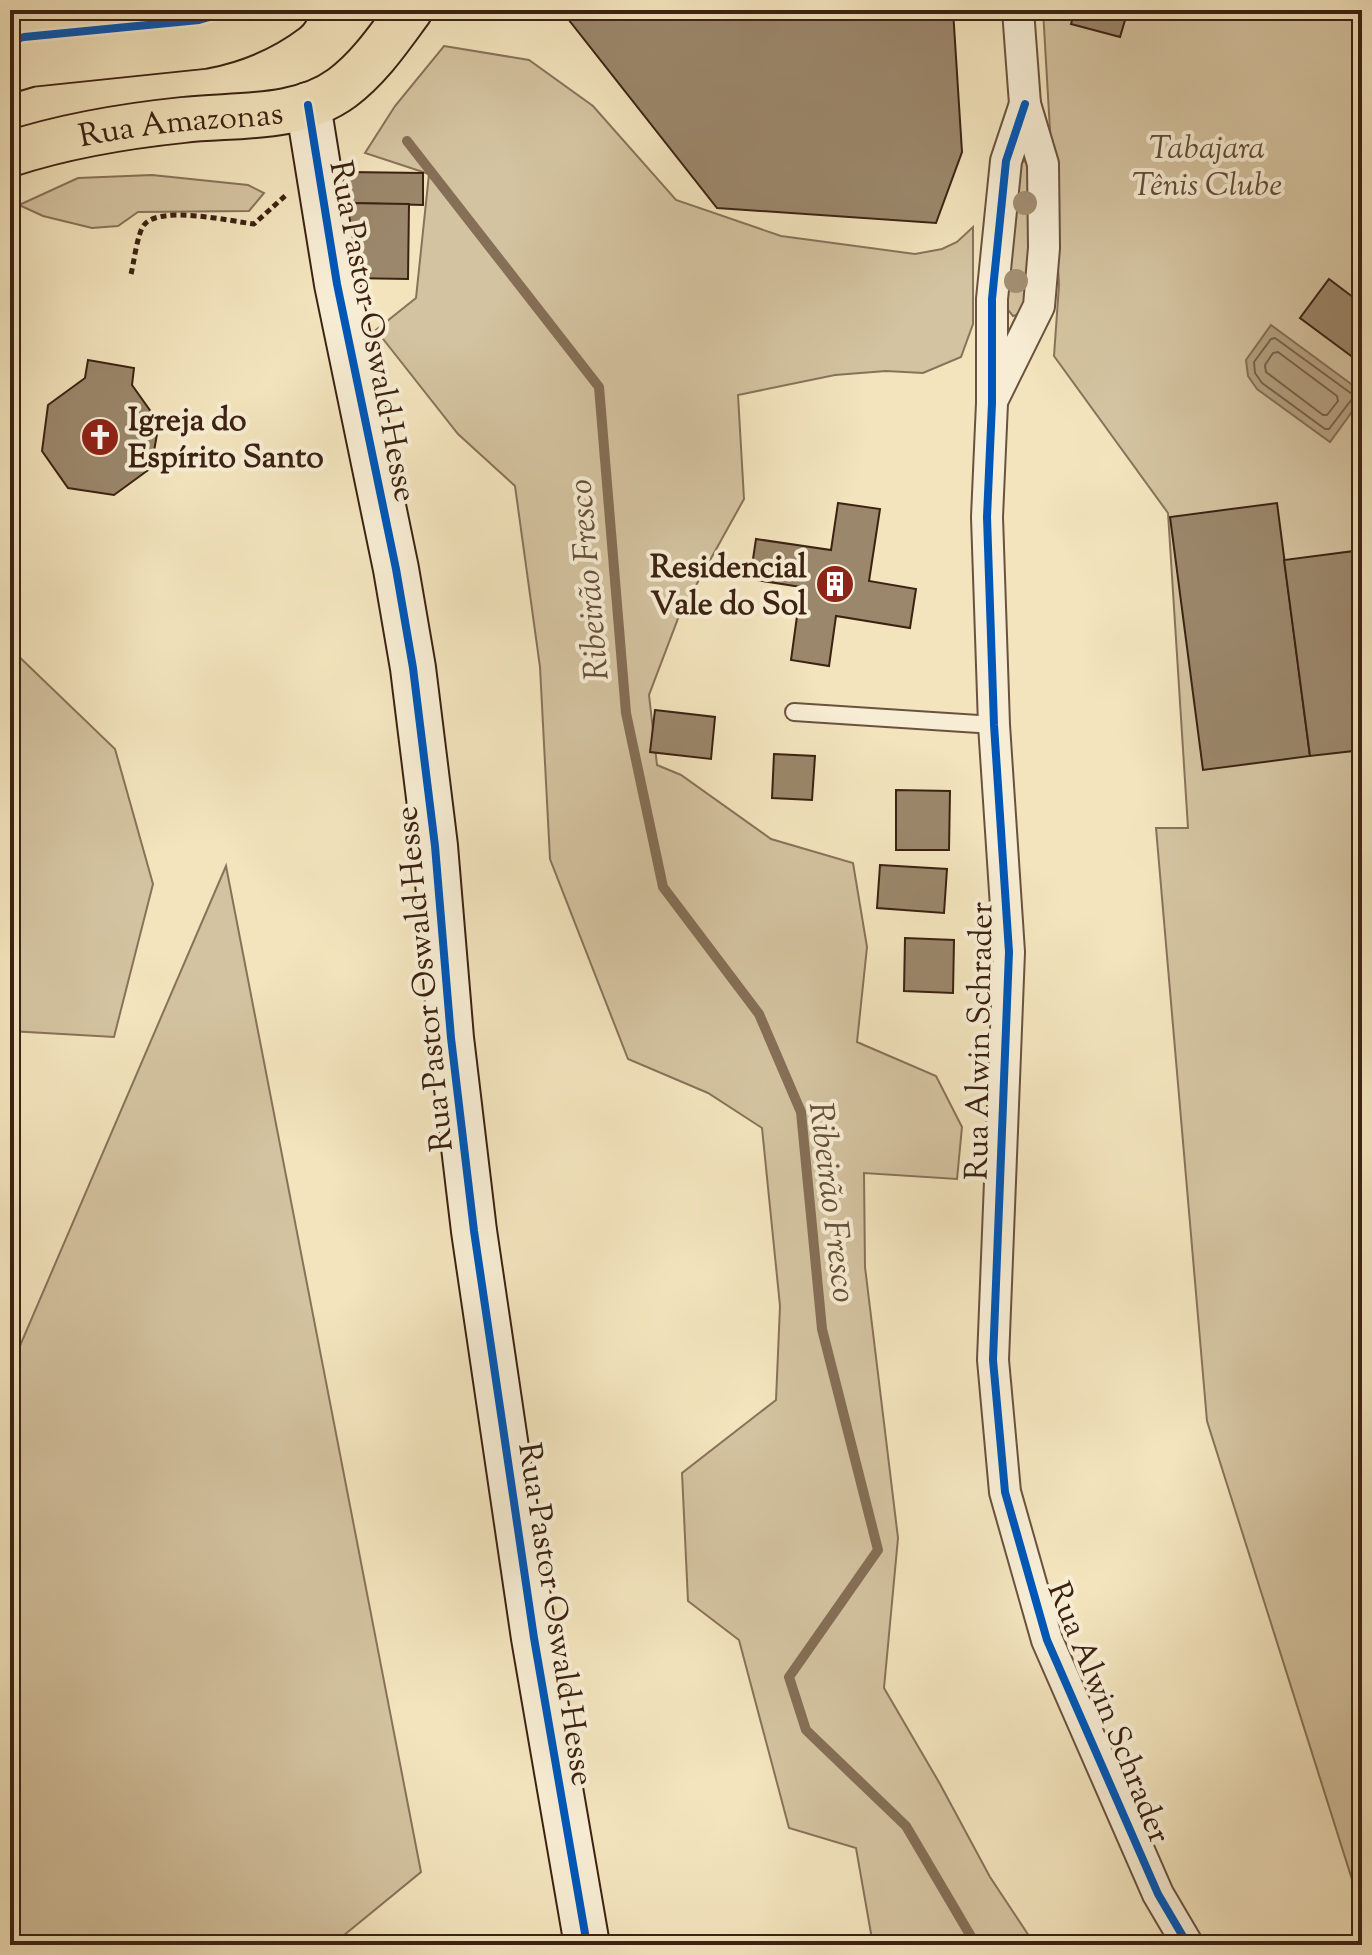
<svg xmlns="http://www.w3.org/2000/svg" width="1372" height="1955" font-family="'Sorts Mill Goudy',serif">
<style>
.green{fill:#d4c3a0;stroke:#88725a;stroke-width:2}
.water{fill:#b5a283;stroke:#856f56;stroke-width:2}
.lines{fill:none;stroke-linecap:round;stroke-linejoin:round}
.shore{stroke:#78624b;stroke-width:2}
.stream{stroke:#856f56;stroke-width:10}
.building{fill:#9b876b;stroke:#3c2213;stroke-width:2}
.lane-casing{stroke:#6a523e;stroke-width:20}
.street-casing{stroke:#6a523e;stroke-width:34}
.secondary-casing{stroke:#3c2213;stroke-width:48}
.primary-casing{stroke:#3c2213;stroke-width:48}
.path{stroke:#3c2213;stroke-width:5;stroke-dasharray:6 4;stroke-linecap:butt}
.lane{stroke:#f7edd4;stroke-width:16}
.street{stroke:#f7edd4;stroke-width:30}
.secondary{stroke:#f7edd4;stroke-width:44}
.primary{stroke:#f3e4bd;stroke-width:44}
.cycleway-casing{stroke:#f7edd4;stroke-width:13}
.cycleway{stroke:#0057b8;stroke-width:8}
.tree{fill:#a38f73}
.labels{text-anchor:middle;stroke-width:8;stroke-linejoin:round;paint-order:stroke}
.street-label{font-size:32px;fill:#3c2213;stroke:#f7edd4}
.park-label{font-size:32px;font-style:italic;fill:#624a36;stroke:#f7edd4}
.poi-label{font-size:32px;font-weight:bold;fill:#3c2213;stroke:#f7edd4;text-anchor:start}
.water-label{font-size:34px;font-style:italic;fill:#664f3a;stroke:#f7edd4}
</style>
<rect width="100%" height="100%" fill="#f3e4bd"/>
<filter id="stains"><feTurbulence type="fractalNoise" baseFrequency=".0025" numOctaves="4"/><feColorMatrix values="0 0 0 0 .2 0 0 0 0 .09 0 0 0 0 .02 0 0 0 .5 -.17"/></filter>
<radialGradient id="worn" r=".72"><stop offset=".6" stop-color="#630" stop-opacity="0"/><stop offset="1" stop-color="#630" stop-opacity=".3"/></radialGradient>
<!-- green -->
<g class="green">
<path d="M 1043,10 L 1362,10 L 1362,1911 L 1207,1421 L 1156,828 L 1188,828 L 1168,513 L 1054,356 L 1059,285 Z"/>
<path d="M 444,46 L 529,60 L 593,106 L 676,200 L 781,236 L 915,254 L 942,249 L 957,242 L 973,227 L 973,324 L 961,357 L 923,373 L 886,371 L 835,375 L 738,395 L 744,499 L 679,616 L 649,695 L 657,765 L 681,775 L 771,839 L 853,863 L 867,947 L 857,1042 L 936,1076 L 962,1127 L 957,1179 L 864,1173 L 865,1267 L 898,1538 L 884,1688 L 940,1784 L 990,1877 L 1035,1945 L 873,1945 L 856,1848 L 789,1828 L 739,1640 L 688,1601 L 682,1473 L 776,1400 L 780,1306 L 762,1128 L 708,1093 L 628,1059 L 550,859 L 540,667 L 515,486 L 458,434 L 376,330 L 416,298 L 429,174 L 365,153 L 395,106 Z"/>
<path d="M 1021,161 L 1031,162 L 1033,227 L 1027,312 L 1013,316 L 1004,305 Z"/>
<path d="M 152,175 L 248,185 L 264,193 L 249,211 L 138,212 L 118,226 L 92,228 L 43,216 L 19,205 L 78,178 Z"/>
<path d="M 10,648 L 115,749 L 153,884 L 114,1037 L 10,1031 Z"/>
<path d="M 226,866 L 421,1872 L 332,1945 L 10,1945 L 10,1369 Z"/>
</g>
<!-- water -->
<path class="water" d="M 1271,325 L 1362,392 L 1362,398 L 1330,442 L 1257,389 L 1248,376 L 1246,360 Z"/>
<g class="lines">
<!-- shore -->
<g class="shore">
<path d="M 1275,338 L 1352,394 L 1352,399 L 1329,429 L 1325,429 L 1262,383 L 1255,373 L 1254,362 L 1271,339 Z"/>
<path d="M 1278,352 L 1337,396 L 1338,401 L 1327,415 L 1323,415 L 1266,372 L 1265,365 L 1273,353 Z"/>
</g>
<!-- stream -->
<path class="stream" d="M 407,141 L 599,387 L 626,713 L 663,887 L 759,1014 L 801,1112 L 822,1329 L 878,1550 L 789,1677 L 806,1730 L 906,1826 L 976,1945"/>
</g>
<!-- building -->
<g class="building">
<path d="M 561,10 L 953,10 L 962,152 L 936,223 L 717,208 Z"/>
<path d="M 1075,10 L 1128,10 L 1120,37 L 1071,24 Z"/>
<path d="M 348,172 L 423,173 L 423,205 L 348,203 Z"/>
<path d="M 348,203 L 409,204 L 408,279 L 347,278 Z"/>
<path d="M 1329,279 L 1362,304 L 1362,364 L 1300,318 Z"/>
<path d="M 88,360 L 134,368 L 132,385 L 159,423 L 151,468 L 114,495 L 68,488 L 42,451 L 48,405 L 85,378 Z"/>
<path d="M 838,503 L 880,509 L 869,581 L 916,589 L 910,628 L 836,616 L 829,666 L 791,660 L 801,587 L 750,579 L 756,539 L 831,550 Z"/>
<path d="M 1277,503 L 1310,756 L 1203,770 L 1170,517 Z"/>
<path d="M 1362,550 L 1362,750 L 1310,756 L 1284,560 Z"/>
<path d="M 655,710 L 715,717 L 711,759 L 650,752 Z"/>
<path d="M 774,754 L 815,756 L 812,800 L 772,798 Z"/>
<path d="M 896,790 L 950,791 L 949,850 L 896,850 Z"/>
<path d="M 880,865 L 947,869 L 944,913 L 877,908 Z"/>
<path d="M 905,938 L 954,940 L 953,993 L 904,991 Z"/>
</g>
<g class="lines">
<defs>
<path id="lane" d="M 794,712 L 994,725"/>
<g id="street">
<path d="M 1025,104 L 1006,161 L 992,299 L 992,403 L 987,517 L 994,725 L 1009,952 L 993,1360 L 1005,1492 L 1047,1640 L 1158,1894 L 1188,1945"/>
<path d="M 994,397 L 1039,306 L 1044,248 L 1043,164 L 1025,104 L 1018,10"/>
</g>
<path id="secondary" d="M 308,105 L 337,284 L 396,569 L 413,668 L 435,846 L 451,1038 L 474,1231 L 534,1638 L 587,1945"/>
<g id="primary">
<path d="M 10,70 L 30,64 L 203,46 C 234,40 261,29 286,10"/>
<path id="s1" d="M 10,154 C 65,136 125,126 183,120 C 235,114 297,121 342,88 C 370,67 390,37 410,10"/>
</g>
</defs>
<!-- lane casing -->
<use href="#lane" class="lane-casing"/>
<!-- street casing -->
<use href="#street" class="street-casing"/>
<!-- secondary casing -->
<use href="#secondary" class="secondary-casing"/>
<!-- primary casing -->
<use href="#primary" class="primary-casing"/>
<!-- path -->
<path class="path" d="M 131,274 C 134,263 137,234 144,225 C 159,205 230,221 254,224 L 286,195"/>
<!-- lane -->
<use href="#lane" class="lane"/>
<!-- street -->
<use href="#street" class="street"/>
<!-- secondary -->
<use href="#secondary" class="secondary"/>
<!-- primary -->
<use href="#primary" class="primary"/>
<defs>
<g id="cycleway">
<path d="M 10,41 L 24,37 L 199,20 L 234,10"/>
<path d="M 1025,104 L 1006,161 L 992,299 L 992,403 L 987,517 L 994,725 L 1009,952 L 993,1360 L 1005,1492 L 1047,1640 L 1158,1894 L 1188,1945"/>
<path d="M 308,105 L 337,284 L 396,569 L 413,668 L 435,846 L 451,1038 L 474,1231 L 534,1638 L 587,1945"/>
</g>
</defs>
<!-- cycleway casing -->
<use href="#cycleway" class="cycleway-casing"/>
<!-- cycleway -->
<use href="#cycleway" class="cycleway"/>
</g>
<!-- trees -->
<g class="tree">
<circle cx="1025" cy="203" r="12"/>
<circle cx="1016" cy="281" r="12"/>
</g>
<!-- icons -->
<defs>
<symbol id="church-disc" viewBox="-11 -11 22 22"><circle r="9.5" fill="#8f2418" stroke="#f7edd4"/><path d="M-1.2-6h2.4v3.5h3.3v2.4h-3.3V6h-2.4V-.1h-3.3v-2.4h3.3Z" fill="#fff"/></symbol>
<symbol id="building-disc" viewBox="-11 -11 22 22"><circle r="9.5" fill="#8f2418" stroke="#f7edd4"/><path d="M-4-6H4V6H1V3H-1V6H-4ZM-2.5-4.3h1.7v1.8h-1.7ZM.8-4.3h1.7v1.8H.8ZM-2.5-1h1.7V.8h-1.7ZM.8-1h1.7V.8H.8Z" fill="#fff"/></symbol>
</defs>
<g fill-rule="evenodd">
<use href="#church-disc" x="78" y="415" width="44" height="44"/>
<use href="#building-disc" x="813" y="562" width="44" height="44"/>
</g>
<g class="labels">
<!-- street labels -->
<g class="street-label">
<text dy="11" stroke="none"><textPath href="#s1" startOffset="174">Rua Amazonas</textPath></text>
<text transform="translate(374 331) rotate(79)" y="11">Rua Pastor Oswald Hesse</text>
<text transform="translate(423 979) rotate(-96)" y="11">Rua Pastor Oswald Hesse</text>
<text transform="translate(978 1041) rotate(-89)" y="11">Rua Alwin Schrader</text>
<text transform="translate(557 1614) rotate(81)" y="11">Rua Pastor Oswald Hesse</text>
<text transform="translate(1110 1712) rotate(68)" y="11">Rua Alwin Schrader</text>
</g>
<!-- park labels -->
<g class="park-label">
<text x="1207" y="158">Tabajara<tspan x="1207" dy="37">Tênis Clube</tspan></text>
</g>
<!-- poi labels -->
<g class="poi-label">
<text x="128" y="430">Igreja do<tspan x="128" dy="37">Espírito Santo</tspan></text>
<text x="807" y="577" text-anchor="end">Residencial<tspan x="807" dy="37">Vale do Sol</tspan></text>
</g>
<!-- water labels -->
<g class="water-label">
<text transform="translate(587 580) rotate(-95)" y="12">Ribeirão Fresco</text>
<text transform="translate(834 1202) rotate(83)" y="12">Ribeirão Fresco</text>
</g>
</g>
<!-- margin -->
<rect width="1372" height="1955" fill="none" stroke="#f3e4bd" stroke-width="40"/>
<rect x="12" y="12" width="1348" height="1931" fill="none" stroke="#3c2213" stroke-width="4"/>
<rect x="20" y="20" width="1332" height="1915" fill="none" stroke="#3c2213" stroke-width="2"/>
<rect width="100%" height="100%" filter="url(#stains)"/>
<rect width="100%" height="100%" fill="url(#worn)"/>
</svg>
